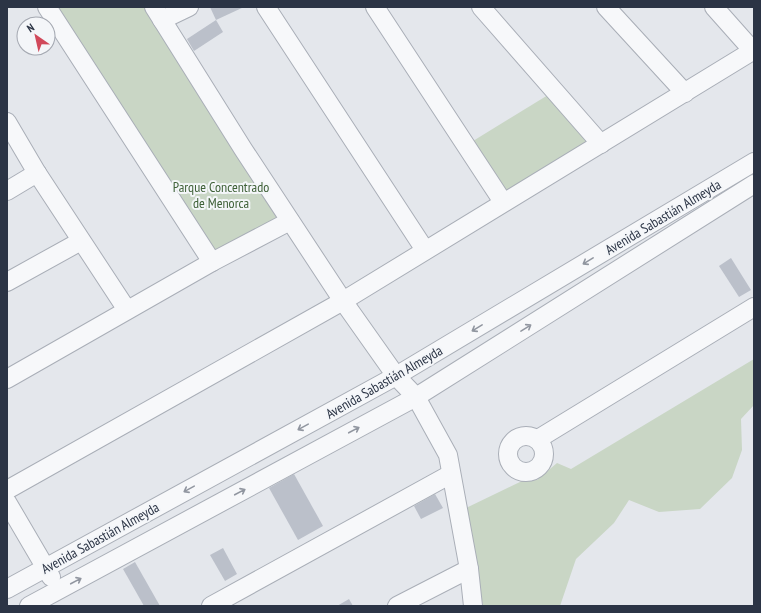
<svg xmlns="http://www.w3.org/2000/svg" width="761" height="613" font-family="'PT Sans Narrow',sans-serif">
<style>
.green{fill:#c9d6c5}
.building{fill:#bbc0ca}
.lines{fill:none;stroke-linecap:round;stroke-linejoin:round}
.street-casing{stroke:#a9aeb7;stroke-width:20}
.street{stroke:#f7f8fa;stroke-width:18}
.oneway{stroke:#9196a0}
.labels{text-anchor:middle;stroke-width:4;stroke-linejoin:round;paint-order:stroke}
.park-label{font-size:14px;fill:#3f6138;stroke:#f4f6f9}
.street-label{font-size:14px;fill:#2b3445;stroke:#f4f6f9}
</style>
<rect width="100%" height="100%" fill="#e4e7ec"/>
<!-- green -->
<g class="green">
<path d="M 56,7 L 147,7 L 278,216 L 273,225 L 222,252 L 212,248 Z"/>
<path d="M 548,95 L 587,142 L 511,192 L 504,189 L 473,141 Z"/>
<path d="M 754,359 L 754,405 L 741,419 L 742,450 L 732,478 L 700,509 L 659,512 L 629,500 L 614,523 L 576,559 L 560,606 L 483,606 L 466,508 L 522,481 L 537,480 L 557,463 L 571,469 Z"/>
</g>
<!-- building -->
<g class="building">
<path d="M 210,7 L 244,7 L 216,20 Z"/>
<path d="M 216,20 L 223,32 L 194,51 L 187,39 Z"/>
<path d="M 731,258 L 751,290 L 739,297 L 719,266 Z"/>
<path d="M 294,474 L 323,526 L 298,540 L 269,488 Z"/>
<path d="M 435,494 L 443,508 L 421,519 L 414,506 Z"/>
<path d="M 223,548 L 237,574 L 225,581 L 210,555 Z"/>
<path d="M 135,562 L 160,606 L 144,606 L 123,569 Z"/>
<path d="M 349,599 L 353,606 L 337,606 Z"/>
</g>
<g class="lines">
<defs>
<g id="street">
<path d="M 47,7 L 212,262"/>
<path d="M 154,7 L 243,149 L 343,301 L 396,376 L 416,397 L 448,455 L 469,569 L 473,606"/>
<path d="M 266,7 L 425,250"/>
<path d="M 375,7 L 503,202"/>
<path d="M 481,7 L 601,144"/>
<path d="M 606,7 L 685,93"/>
<path d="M 714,7 L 754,52"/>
<path d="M 162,20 L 189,7"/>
<path d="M 7,122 L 37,173 L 127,310"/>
<path d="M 7,191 L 37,173"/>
<path d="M 7,282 L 81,241"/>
<path d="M 7,379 L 212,262 L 290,221"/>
<circle cx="526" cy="454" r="18"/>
<path d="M 538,439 L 754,307"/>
<path d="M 7,490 L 343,301 L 754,50"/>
<path d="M 7,502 L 51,577"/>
<path d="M 7,589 L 396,376 L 754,162"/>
<path d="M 29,606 L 416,397 L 754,184"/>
<path d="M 211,606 L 451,474"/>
<path d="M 397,606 L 469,569"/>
</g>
</defs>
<!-- street casing -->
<use href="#street" class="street-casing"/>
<!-- street -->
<use href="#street" class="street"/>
</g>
<!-- one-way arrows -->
<defs><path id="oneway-shaft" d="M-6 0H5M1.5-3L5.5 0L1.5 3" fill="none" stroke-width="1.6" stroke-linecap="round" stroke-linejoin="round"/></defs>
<g class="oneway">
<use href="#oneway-shaft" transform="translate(588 261) rotate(149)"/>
<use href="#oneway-shaft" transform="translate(477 328) rotate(149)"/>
<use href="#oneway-shaft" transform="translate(526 328) rotate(-32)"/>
<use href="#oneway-shaft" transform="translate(303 427) rotate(151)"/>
<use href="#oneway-shaft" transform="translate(354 430) rotate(-28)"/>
<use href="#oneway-shaft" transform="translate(189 489) rotate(151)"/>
<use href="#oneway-shaft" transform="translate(240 492) rotate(-28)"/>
<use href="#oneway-shaft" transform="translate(76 581) rotate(-28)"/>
</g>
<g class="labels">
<!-- park labels -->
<g class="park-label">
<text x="221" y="192">Parque Concentrado<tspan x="221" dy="16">de Menorca</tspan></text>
</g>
<!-- street labels -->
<g class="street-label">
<text transform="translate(663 217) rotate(-31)" y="5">Avenida Sabastián Almeyda</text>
<text transform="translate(384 382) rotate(-30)" y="5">Avenida Sabastián Almeyda</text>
<text transform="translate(100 538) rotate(-29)" y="5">Avenida Sabastián Almeyda</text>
</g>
</g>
<!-- border -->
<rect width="761" height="613" fill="none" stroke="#2b3445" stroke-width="16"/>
<!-- north arrow -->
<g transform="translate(36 36) rotate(326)"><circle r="19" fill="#f4f6f9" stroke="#a4a8b1"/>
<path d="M0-3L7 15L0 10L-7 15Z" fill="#d1495b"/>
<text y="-6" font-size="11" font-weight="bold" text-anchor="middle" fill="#2b3445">N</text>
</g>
</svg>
